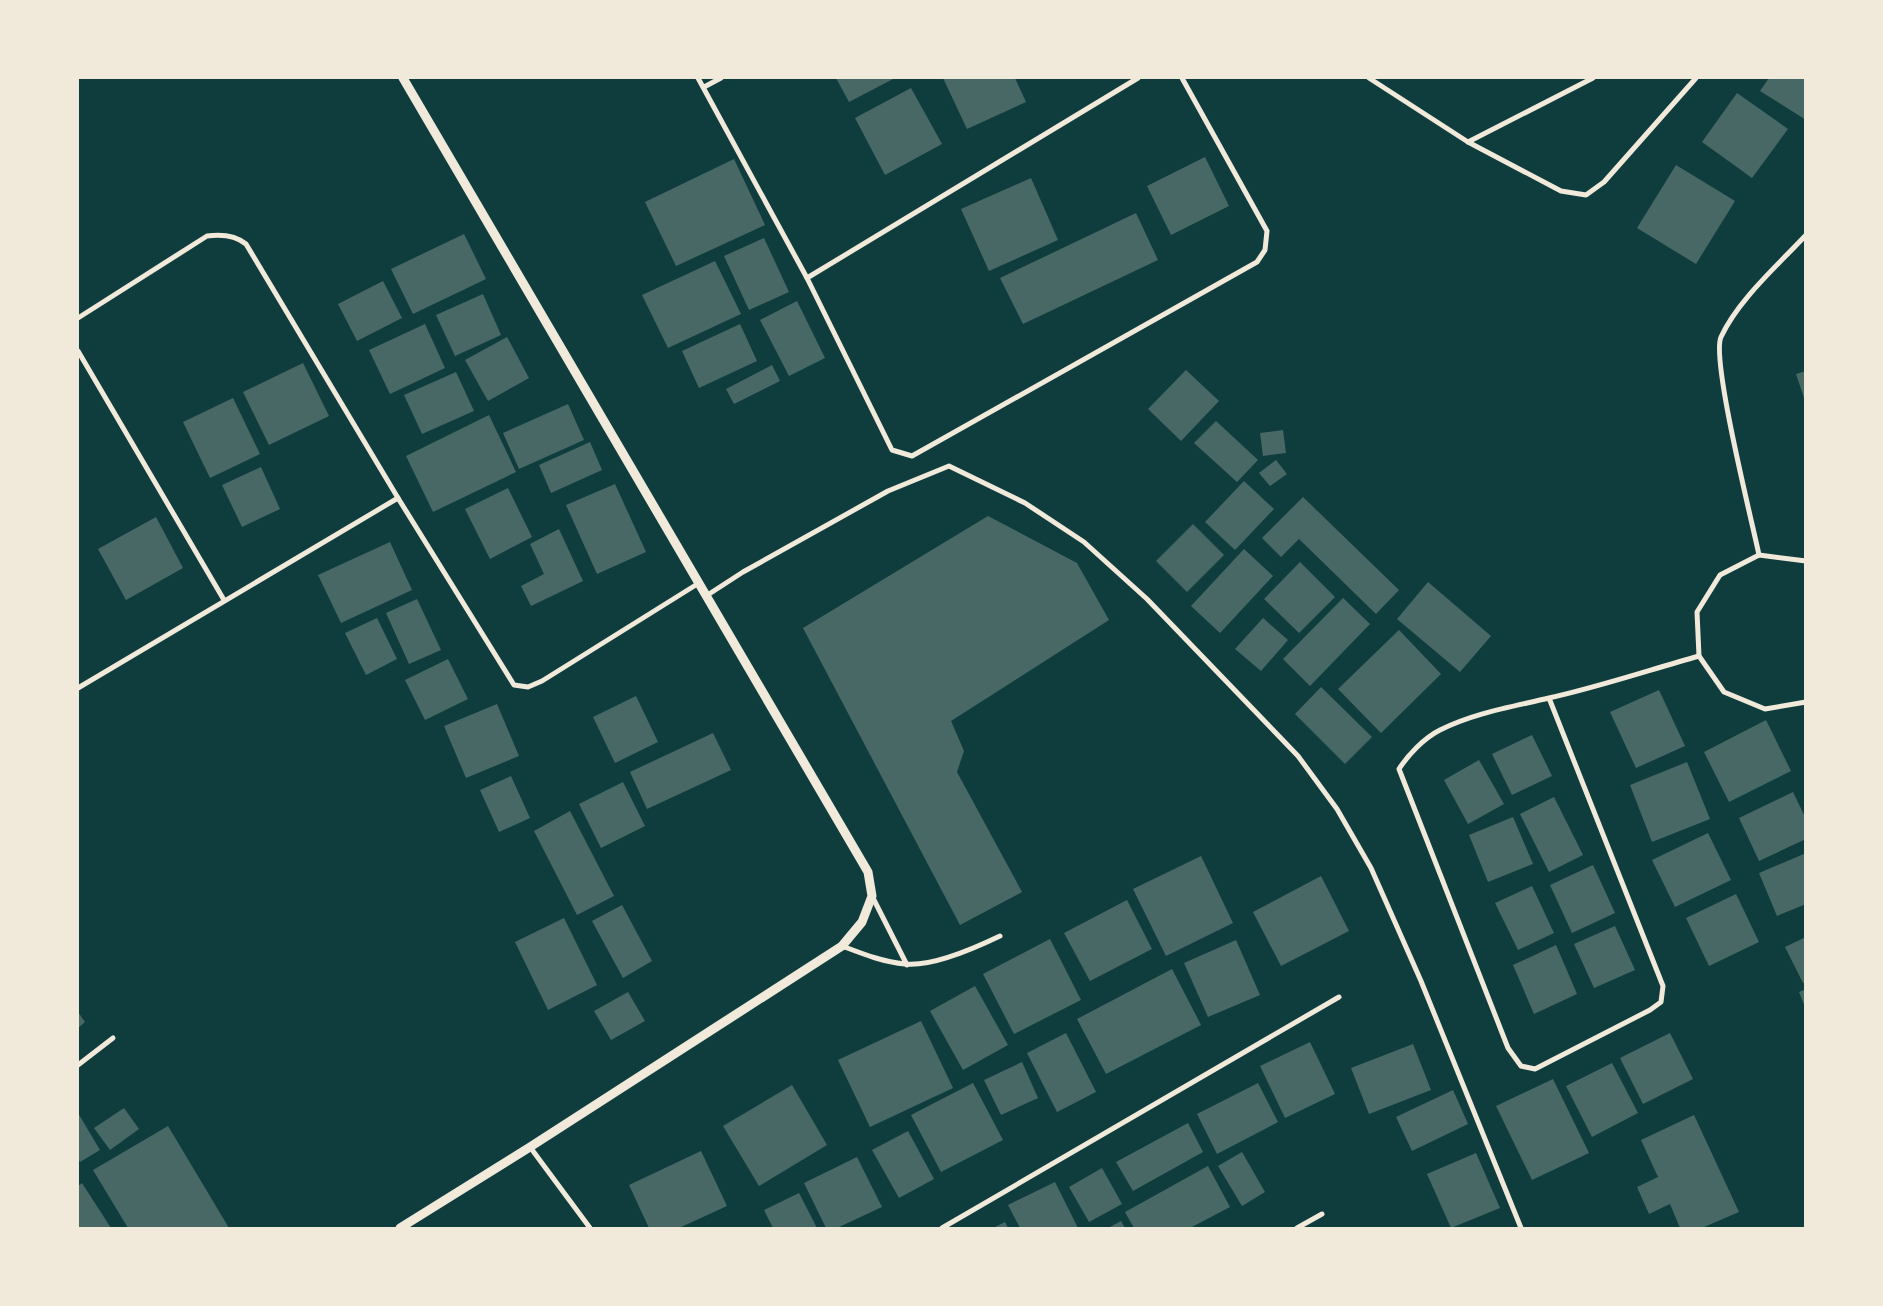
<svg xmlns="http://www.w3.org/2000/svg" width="1883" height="1306" font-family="Raleway,sans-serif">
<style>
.building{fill:#486865}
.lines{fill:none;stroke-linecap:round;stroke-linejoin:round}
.minor{stroke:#f1e9da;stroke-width:5}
.tertiary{stroke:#f1e9da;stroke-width:9}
</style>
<rect width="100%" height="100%" fill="#0f3d3e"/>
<!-- building -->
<g class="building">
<path d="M 836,78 L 895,78 L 849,102 Z"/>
<path d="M 943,78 L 1015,78 L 1026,102 L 967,129 Z"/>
<path d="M 1769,78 L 1806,78 L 1806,120 L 1760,91 Z"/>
<path d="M 911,88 L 942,144 L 885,175 L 855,118 Z"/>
<path d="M 1737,93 L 1788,129 L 1752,178 L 1702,142 Z"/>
<path d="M 1205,157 L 1229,206 L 1171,235 L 1147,186 Z"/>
<path d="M 734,159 L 765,225 L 676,266 L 645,202 Z"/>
<path d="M 1676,165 L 1735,201 L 1696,264 L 1637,228 Z"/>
<path d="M 1031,178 L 1058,240 L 989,271 L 961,209 Z"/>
<path d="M 1136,213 L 1158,260 L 1023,324 L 1000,278 Z"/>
<path d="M 464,234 L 486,279 L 413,314 L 391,269 Z"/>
<path d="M 764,238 L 789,292 L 749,310 L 724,256 Z"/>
<path d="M 715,261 L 741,314 L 668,348 L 642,295 Z"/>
<path d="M 383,281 L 402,318 L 357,341 L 338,304 Z"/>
<path d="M 483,294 L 501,335 L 455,356 L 436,315 Z"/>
<path d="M 797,301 L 825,358 L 789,376 L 760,320 Z"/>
<path d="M 425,324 L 445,368 L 390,394 L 369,350 Z"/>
<path d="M 740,324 L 757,361 L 699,388 L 682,351 Z"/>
<path d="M 507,337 L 529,378 L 488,401 L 465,360 Z"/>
<path d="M 303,363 L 329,416 L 269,445 L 243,392 Z"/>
<path d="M 772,365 L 780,381 L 734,404 L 726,389 Z"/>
<path d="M 1186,370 L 1219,401 L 1181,441 L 1148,409 Z"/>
<path d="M 1806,371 L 1806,400 L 1805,401 L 1796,374 Z"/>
<path d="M 456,372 L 474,411 L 422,434 L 404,395 Z"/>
<path d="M 233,398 L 260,454 L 210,478 L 183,422 Z"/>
<path d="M 568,404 L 584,440 L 519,469 L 503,433 Z"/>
<path d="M 489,415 L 516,472 L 433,512 L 406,456 Z"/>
<path d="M 1216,421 L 1258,460 L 1237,482 L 1194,443 Z"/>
<path d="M 1283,430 L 1286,453 L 1263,456 L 1260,433 Z"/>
<path d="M 590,442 L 602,470 L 551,493 L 539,465 Z"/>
<path d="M 1276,460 L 1287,474 L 1270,486 L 1259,473 Z"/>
<path d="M 261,467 L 280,509 L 242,527 L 222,485 Z"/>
<path d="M 1244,481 L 1274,509 L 1235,550 L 1205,522 Z"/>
<path d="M 615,484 L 646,552 L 597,574 L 566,505 Z"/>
<path d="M 508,488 L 532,537 L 490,559 L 465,509 Z"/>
<path d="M 1303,497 L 1399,590 L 1376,614 L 1299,539 L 1281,557 L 1262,538 Z"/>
<path d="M 988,516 L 1077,563 L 1109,620 L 951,721 L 964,751 L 957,772 L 1022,892 L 960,925 L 803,628 Z"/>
<path d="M 156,517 L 183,568 L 126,600 L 98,549 Z"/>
<path d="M 1193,524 L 1224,555 L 1187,592 L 1156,561 Z"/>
<path d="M 559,529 L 583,581 L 531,606 L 521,586 L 544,574 L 530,544 Z"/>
<path d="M 390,542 L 412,590 L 341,623 L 318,575 Z"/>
<path d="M 1244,549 L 1273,576 L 1220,633 L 1191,606 Z"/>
<path d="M 1300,562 L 1335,597 L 1299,633 L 1264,599 Z"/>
<path d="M 1428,582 L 1491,636 L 1460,672 L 1397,619 Z"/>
<path d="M 1343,598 L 1370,624 L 1310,686 L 1283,659 Z"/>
<path d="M 417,599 L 441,650 L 409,664 L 386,613 Z"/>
<path d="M 377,618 L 397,659 L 366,675 L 345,633 Z"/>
<path d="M 1263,618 L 1288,640 L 1261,671 L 1235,649 Z"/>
<path d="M 1399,630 L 1441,674 L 1381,733 L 1338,689 Z"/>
<path d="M 448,659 L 468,699 L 425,720 L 405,680 Z"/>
<path d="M 1321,687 L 1372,737 L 1345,764 L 1295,714 Z"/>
<path d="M 1659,690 L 1685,746 L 1636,768 L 1610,712 Z"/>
<path d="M 636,696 L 658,742 L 615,763 L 593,717 Z"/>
<path d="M 497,704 L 519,756 L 466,778 L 444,726 Z"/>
<path d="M 1766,720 L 1791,771 L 1729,802 L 1704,752 Z"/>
<path d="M 713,733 L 731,770 L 647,809 L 630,772 Z"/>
<path d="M 1532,735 L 1552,776 L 1512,795 L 1492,754 Z"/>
<path d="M 1479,760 L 1504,804 L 1468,824 L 1444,780 Z"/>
<path d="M 1687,762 L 1710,819 L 1652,842 L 1630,785 Z"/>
<path d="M 511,776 L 530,818 L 499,832 L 480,790 Z"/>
<path d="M 623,782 L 645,826 L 601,848 L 579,804 Z"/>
<path d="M 1793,792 L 1806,819 L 1806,839 L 1759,861 L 1739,818 Z"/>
<path d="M 1554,797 L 1583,855 L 1549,872 L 1520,814 Z"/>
<path d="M 570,811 L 614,896 L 577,915 L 534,831 Z"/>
<path d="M 1513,817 L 1533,864 L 1488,882 L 1469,835 Z"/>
<path d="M 1708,833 L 1731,880 L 1675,907 L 1652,860 Z"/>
<path d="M 1806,853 L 1806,904 L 1777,916 L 1759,873 Z"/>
<path d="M 1201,856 L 1233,923 L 1166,956 L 1133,889 Z"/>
<path d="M 1593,865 L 1615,913 L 1572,933 L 1550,885 Z"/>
<path d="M 1321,876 L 1349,931 L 1281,966 L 1253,912 Z"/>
<path d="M 1532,886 L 1554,933 L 1518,950 L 1495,903 Z"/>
<path d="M 1736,894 L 1759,942 L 1709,966 L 1686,918 Z"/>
<path d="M 1127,900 L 1152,949 L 1090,981 L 1064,933 Z"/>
<path d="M 622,905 L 652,961 L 623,978 L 592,921 Z"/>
<path d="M 564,918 L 597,985 L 548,1010 L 515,942 Z"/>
<path d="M 1615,926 L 1635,970 L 1594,988 L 1574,944 Z"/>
<path d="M 1806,937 L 1806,982 L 1803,983 L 1785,947 Z"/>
<path d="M 1050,939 L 1081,1000 L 1014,1034 L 983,974 Z"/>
<path d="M 1236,940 L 1260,995 L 1208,1017 L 1184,963 Z"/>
<path d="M 1556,945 L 1577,994 L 1534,1014 L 1513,965 Z"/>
<path d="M 1172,969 L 1201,1025 L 1106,1074 L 1077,1019 Z"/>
<path d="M 975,986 L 1008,1045 L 963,1070 L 930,1011 Z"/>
<path d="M 1806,989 L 1806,1007 L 1805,1007 L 1799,992 Z"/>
<path d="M 628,992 L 645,1021 L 611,1040 L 594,1011 Z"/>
<path d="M 78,1012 L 85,1022 L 78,1028 Z"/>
<path d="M 921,1021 L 953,1088 L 870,1127 L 838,1060 Z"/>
<path d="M 1066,1033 L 1096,1092 L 1057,1112 L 1027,1053 Z"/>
<path d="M 1670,1033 L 1693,1079 L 1643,1104 L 1620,1058 Z"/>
<path d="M 1310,1042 L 1335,1094 L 1285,1118 L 1260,1066 Z"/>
<path d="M 1413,1044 L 1431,1090 L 1369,1114 L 1351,1068 Z"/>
<path d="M 1022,1062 L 1038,1098 L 1001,1115 L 984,1080 Z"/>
<path d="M 1612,1063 L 1638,1113 L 1592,1137 L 1566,1086 Z"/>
<path d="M 1553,1079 L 1589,1153 L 1532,1180 L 1496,1106 Z"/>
<path d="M 973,1083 L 1003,1140 L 941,1172 L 911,1115 Z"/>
<path d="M 1258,1083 L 1278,1122 L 1217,1154 L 1197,1114 Z"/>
<path d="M 792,1085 L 827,1145 L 759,1186 L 723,1126 Z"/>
<path d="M 1453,1090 L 1468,1124 L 1412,1151 L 1396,1117 Z"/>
<path d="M 124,1108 L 139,1129 L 110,1150 L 94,1128 Z"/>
<path d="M 78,1113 L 100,1150 L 80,1162 L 78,1158 Z"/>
<path d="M 1694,1115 L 1739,1212 L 1702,1228 L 1680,1228 L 1670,1204 L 1649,1214 L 1637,1187 L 1658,1177 L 1641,1140 Z"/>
<path d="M 1188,1123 L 1203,1152 L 1133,1191 L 1116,1162 Z"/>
<path d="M 168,1126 L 229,1228 L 128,1228 L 93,1170 Z"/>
<path d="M 908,1131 L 934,1179 L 899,1198 L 872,1150 Z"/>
<path d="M 701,1151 L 727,1206 L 679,1228 L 649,1228 L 629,1185 Z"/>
<path d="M 1242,1152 L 1265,1192 L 1242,1206 L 1218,1166 Z"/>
<path d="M 1476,1153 L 1500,1208 L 1451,1228 L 1427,1174 Z"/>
<path d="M 857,1157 L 882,1207 L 837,1228 L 826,1228 L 804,1183 Z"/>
<path d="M 1208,1166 L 1230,1207 L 1190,1228 L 1134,1228 L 1125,1212 Z"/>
<path d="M 1102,1168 L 1122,1204 L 1089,1222 L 1069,1187 Z"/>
<path d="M 1055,1182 L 1078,1228 L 1020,1228 L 1008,1205 Z"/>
<path d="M 82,1183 L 111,1228 L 78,1228 L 78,1186 Z"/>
<path d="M 799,1193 L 817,1228 L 773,1228 L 764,1210 Z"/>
<path d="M 1121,1221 L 1125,1228 L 1108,1228 Z"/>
<path d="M 1005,1222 L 1008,1228 L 993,1228 Z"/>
</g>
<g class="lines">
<!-- minor -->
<g class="minor">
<path d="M 698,78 L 807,278 L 892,450 L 912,456 L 1257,262 L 1265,250 L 1267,231 L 1182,78"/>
<path d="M 1369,78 L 1468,142 L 1561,191 L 1586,195 L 1604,182 L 1696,78"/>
<path d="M 704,87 L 721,78"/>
<path d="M 1468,142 L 1593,78"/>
<path d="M 807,278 L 1138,78"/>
<path d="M 78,318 L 207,236 C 222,234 235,235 246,244 L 398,498 L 514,685 L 528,687 L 542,681 L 699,583"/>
<path d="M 78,351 L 224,600"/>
<path d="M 1759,555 C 1752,521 1711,359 1721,337 C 1738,300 1778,265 1806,235"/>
<path d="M 1806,561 L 1759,555 L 1720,575 L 1697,612 L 1699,656 L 1724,692 L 1765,709 L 1806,702"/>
<path d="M 706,596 L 743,572 L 888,491 L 949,466 L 1025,503 L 1084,542 L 1147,599 L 1298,756 L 1337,809 L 1371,868 L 1421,981 L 1521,1228"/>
<path d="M 78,688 L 398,498"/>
<path d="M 1549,698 L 1663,986 L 1661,1002 L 1650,1010 L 1535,1069 L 1521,1066 L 1508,1048 L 1399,769 C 1408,755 1424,738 1440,730 C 1474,713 1511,707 1549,698 C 1599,687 1649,670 1699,656"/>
<path d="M 872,896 L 907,965"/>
<path d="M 842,946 C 863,954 883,962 905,964 C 933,967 975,948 1000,936"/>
<path d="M 78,1065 L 113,1038"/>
<path d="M 530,1147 L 590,1228"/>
<path d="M 942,1228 L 1339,997"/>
<path d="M 1297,1228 L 1322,1214"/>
</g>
<!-- tertiary -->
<path class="tertiary" d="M 400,1228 L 530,1147 L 842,946 L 862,922 L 872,896 L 868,872 L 403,78"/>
</g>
<!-- border -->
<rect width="1883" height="1306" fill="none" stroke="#f1e9da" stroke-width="158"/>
</svg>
